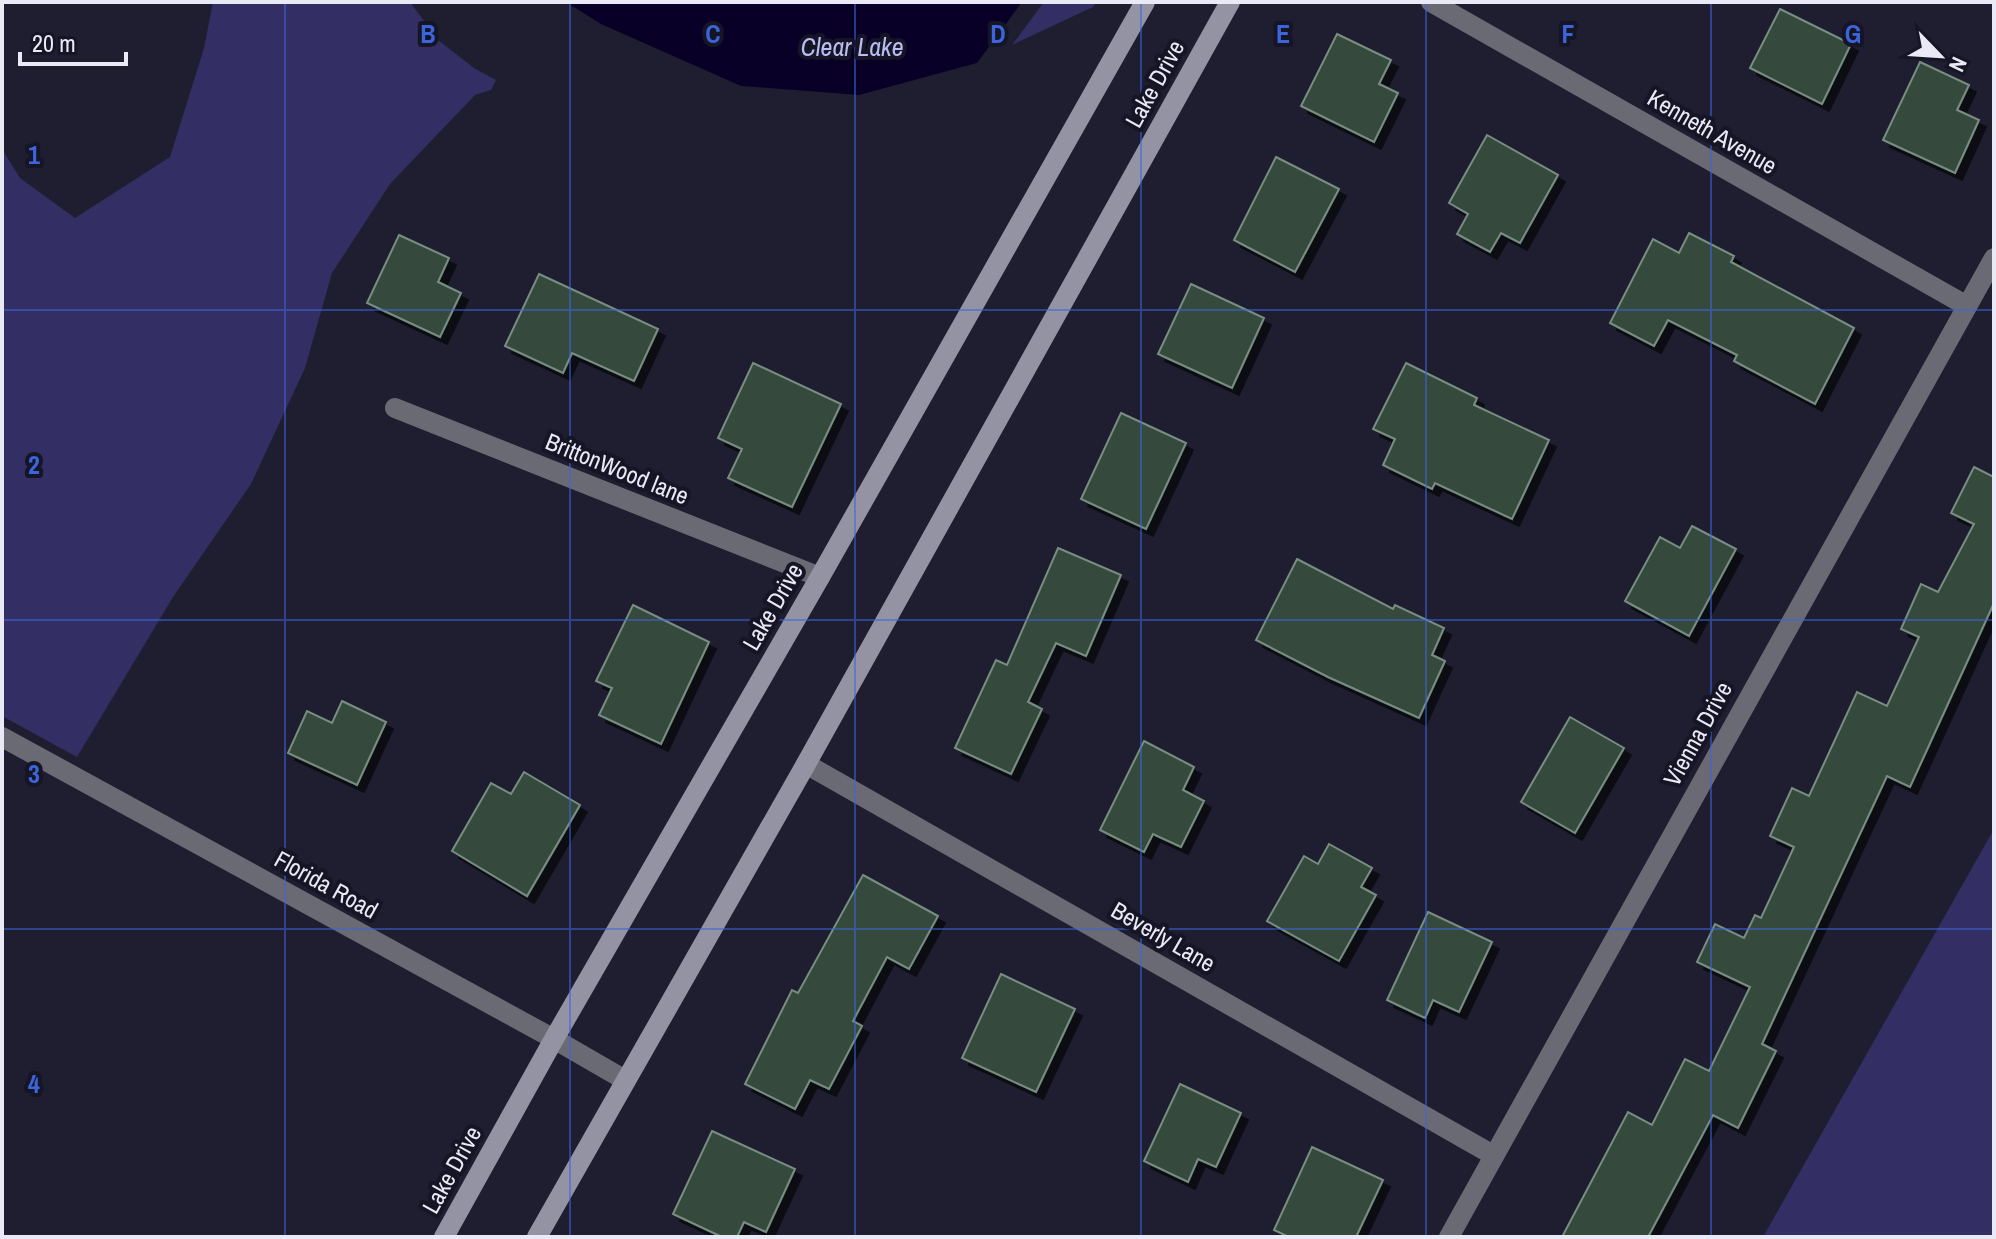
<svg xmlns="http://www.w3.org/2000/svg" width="1996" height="1239" font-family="'Archivo Narrow',sans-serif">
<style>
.green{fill:#332e63}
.water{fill:#080027}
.building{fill:#34493e;stroke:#778e81;stroke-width:2;filter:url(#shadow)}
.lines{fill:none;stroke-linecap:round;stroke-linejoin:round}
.street{stroke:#696a73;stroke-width:20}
.secondary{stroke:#9393a3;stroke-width:20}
.grid{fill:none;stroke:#3c65dc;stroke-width:2;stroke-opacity:0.55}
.labels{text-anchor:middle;stroke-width:8;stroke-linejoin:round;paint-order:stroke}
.street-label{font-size:24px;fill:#eaeaf6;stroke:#161526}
.water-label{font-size:26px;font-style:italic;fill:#bcbcf4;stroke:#161526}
.grid-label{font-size:26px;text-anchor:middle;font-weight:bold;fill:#3c65dc;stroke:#161526;stroke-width:8;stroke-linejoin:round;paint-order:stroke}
</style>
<defs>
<filter id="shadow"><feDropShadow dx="7" dy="7" stdDeviation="0" flood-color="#0009"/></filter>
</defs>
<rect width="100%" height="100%" fill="#1f1e30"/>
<!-- green -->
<g class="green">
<path d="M 213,2 L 410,2 L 438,40 L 474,68 L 496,80 L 491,90 L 475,95 L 390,184 L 332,273 L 305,368 L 251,484 L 173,597 L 77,757 L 2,716 L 2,149 L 20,178 L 75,218 L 170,157 L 204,48 Z"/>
<path d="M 1044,2 L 1096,2 L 1093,7 L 1012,45 Z"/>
<path d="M 1994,829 L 1994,1237 L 1763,1237 Z"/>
</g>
<!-- water -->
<path class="water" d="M 566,2 L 1022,2 L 977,63 L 859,95 L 741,86 L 601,24 Z"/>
<!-- building -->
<g class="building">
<path d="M 1780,9 L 1851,44 L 1822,104 L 1750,68 Z"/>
<path d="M 1337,34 L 1391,60 L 1379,84 L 1398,93 L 1374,142 L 1301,106 Z"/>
<path d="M 1920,62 L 1969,85 L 1957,110 L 1979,120 L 1955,173 L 1883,140 Z"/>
<path d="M 1487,135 L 1558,175 L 1520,243 L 1501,233 L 1490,252 L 1457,234 L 1468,214 L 1449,203 Z"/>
<path d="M 1276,157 L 1339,189 L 1295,272 L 1234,240 Z"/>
<path d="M 1689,233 L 1734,256 L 1731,262 L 1854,328 L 1815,404 L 1734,361 L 1737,355 L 1668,320 L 1654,346 L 1610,323 L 1653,239 L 1679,253 Z"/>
<path d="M 399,235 L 449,258 L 438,282 L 461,293 L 440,337 L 367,303 Z"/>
<path d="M 539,274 L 658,329 L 634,381 L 572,353 L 563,373 L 505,346 Z"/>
<path d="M 1191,284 L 1264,318 L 1232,388 L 1158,354 Z"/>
<path d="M 753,363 L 841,404 L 792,507 L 728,478 L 742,449 L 718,438 Z"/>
<path d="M 1406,363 L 1477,398 L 1474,405 L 1549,440 L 1512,519 L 1435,483 L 1432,489 L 1383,465 L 1395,439 L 1373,429 Z"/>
<path d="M 1121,413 L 1186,443 L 1146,529 L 1081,499 Z"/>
<path d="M 1974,467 L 1994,477 L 1994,603 L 1910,787 L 1887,776 L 1762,1044 L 1776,1051 L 1738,1128 L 1713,1115 L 1648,1237 L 1562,1237 L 1628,1112 L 1652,1125 L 1685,1059 L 1709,1071 L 1750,987 L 1697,962 L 1715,924 L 1744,938 L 1755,915 L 1761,918 L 1794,847 L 1770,836 L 1792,788 L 1809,796 L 1857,692 L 1887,706 L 1919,637 L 1901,629 L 1921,584 L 1938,592 L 1974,524 L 1951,513 Z"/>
<path d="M 1692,526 L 1736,549 L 1689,636 L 1625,601 L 1660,537 L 1680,548 Z"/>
<path d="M 1058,548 L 1121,575 L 1086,656 L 1056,643 L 1028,702 L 1042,709 L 1011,774 L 955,748 L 996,660 L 1007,665 Z"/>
<path d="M 1297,559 L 1393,609 L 1395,605 L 1444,628 L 1432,655 L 1445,661 L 1419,718 L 1328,677 L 1256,640 Z"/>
<path d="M 633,605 L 709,642 L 661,744 L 599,715 L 612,688 L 596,681 Z"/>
<path d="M 342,701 L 386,722 L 357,785 L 288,753 L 307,711 L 332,723 Z"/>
<path d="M 1570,717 L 1624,748 L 1575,833 L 1521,802 Z"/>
<path d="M 1144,741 L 1194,767 L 1183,790 L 1204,801 L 1181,847 L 1153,834 L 1144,852 L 1100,830 Z"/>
<path d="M 524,772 L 580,805 L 527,896 L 452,851 L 491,783 L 511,794 Z"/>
<path d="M 1329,844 L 1372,868 L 1361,887 L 1376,895 L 1339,961 L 1267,921 L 1304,856 L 1318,864 Z"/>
<path d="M 863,875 L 938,916 L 909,969 L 887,957 L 853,1021 L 862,1026 L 829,1089 L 810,1080 L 795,1109 L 745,1084 L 792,990 L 798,993 Z"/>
<path d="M 1428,912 L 1492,942 L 1459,1012 L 1433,1000 L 1425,1018 L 1387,1000 Z"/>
<path d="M 1001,974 L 1075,1009 L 1036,1092 L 962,1058 Z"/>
<path d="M 1180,1084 L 1241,1113 L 1216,1167 L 1198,1159 L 1188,1182 L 1144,1161 Z"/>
<path d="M 712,1131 L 795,1169 L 766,1232 L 744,1222 L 737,1237 L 722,1237 L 673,1214 Z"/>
<path d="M 1312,1147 L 1383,1180 L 1356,1237 L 1289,1237 L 1274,1230 Z"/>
</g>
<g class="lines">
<!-- street -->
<g class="street">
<path d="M 1431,2 L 1967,306"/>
<path d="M 395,408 L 820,577"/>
<path d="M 2,737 L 554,1039 L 625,1080"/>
<path d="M 806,764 L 1493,1155"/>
<path d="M 1449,1237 L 1994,258"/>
</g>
<!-- secondary -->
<g class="secondary">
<path d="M 444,1237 L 554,1039 L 820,577 L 1145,2"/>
<path d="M 537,1237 L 806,764 L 1230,2"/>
</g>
</g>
<!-- grid -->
<path class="grid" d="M 285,2 L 285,1237M 570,2 L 570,1237M 855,2 L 855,1237M 1141,2 L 1141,1237M 1426,2 L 1426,1237M 1711,2 L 1711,1237M 2,310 L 1994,310M 2,620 L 1994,620M 2,929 L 1994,929"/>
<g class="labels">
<!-- street labels -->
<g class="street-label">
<text transform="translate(1155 84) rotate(-61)" y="8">Lake Drive</text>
<text transform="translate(1712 132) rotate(30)" y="8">Kenneth Avenue</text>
<text transform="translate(617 469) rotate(22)" y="8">BrittonWood lane</text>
<text transform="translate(773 607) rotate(-60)" y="8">Lake Drive</text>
<text transform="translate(1698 734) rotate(-61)" y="8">Vienna Drive</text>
<text transform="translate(326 885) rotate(29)" y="8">Florida Road</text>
<text transform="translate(1163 937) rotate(30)" y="8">Beverly Lane</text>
<text transform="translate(452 1170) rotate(-61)" y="8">Lake Drive</text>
</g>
<!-- water labels -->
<g class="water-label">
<text x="852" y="56">Clear Lake</text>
</g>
</g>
<g class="grid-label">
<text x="428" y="43">B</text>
<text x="713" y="43">C</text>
<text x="998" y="43">D</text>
<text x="1283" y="43">E</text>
<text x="1568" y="43">F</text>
<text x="1853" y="43">G</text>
<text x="34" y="164">1</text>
<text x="34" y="474">2</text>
<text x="34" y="783">3</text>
<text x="34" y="1093">4</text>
</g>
<!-- border -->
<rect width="1996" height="1239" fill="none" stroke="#eaeaf6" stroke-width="8"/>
<!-- north arrow -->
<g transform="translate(1940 56) rotate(115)" stroke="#161526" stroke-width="6" paint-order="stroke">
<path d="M0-6L14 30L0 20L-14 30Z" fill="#eaeaf6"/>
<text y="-12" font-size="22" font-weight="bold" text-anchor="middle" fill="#eaeaf6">N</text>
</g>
<!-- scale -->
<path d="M20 52v12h106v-12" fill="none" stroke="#eaeaf6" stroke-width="4"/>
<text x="32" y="52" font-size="24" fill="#eaeaf6" stroke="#161526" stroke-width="6" paint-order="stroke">20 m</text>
</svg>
